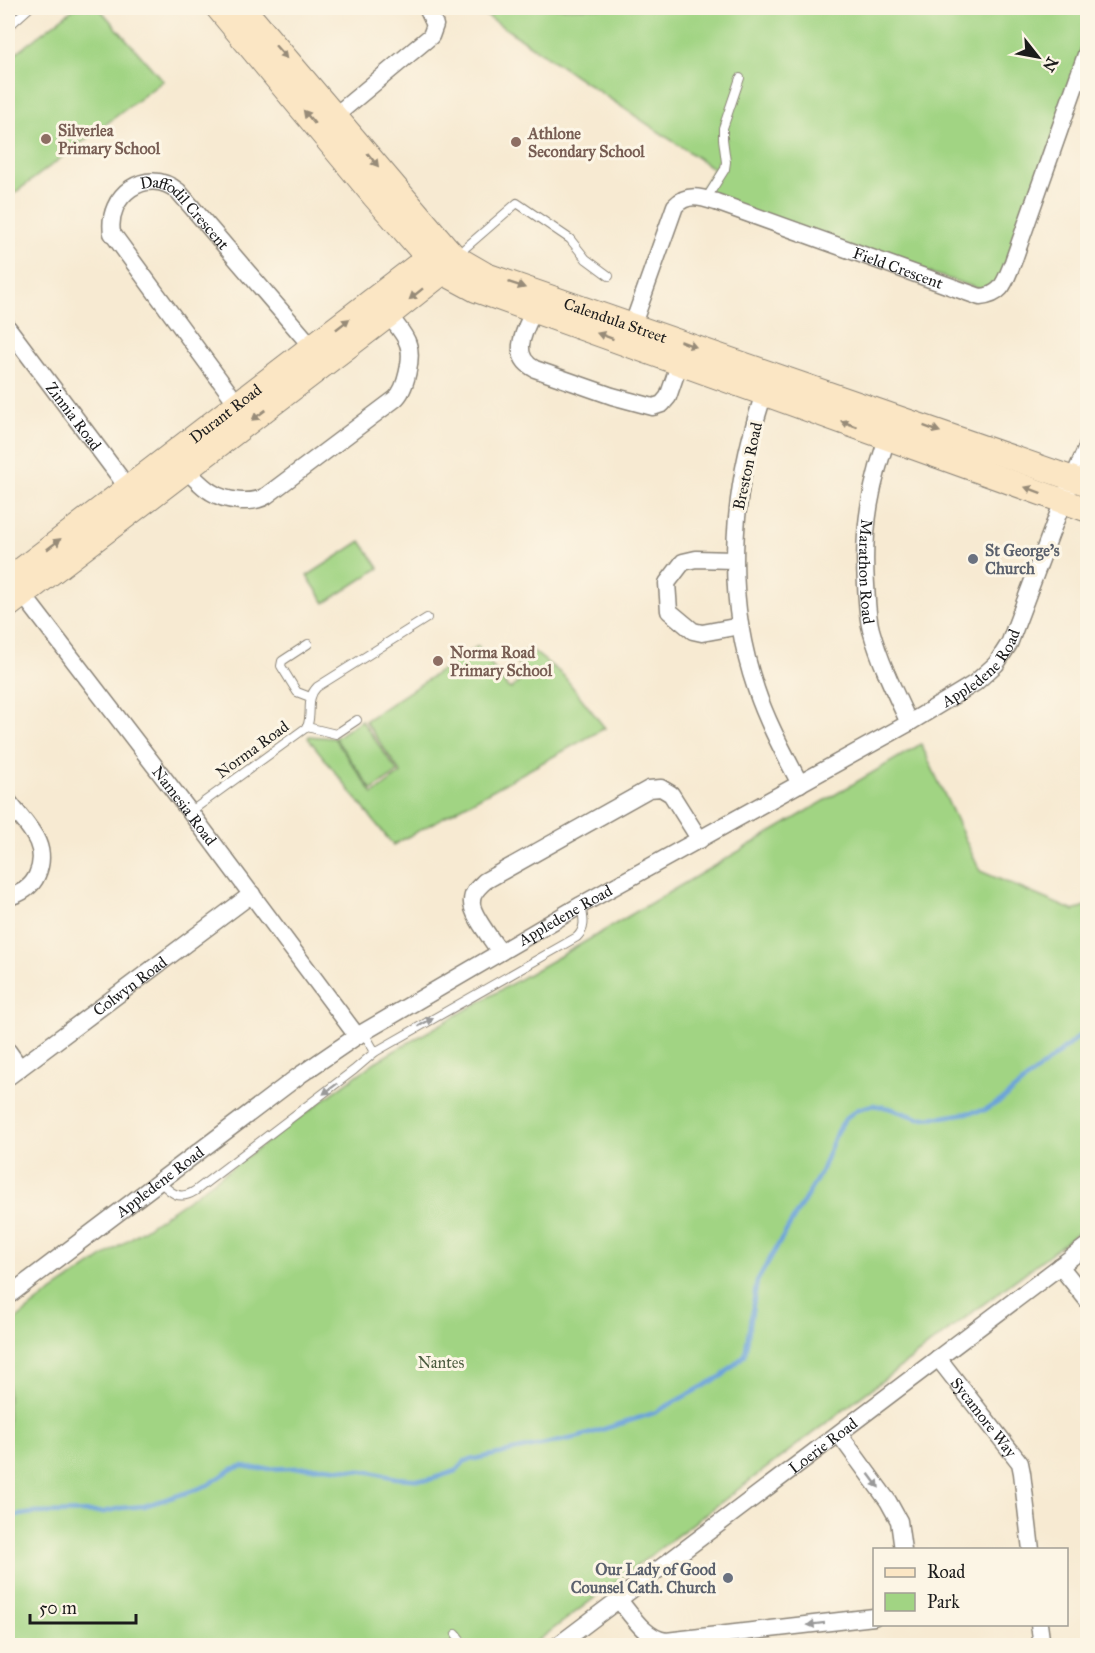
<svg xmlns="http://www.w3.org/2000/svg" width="1095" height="1653" font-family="'IM FELL Great Primer',serif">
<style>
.green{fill:#a1d483;stroke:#5e7850;stroke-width:1.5}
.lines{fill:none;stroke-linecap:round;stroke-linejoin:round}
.stream{stroke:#6ba3da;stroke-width:4.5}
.lane-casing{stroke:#8a8377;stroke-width:10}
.street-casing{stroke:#8a8377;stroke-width:19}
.secondary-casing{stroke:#8a8377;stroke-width:26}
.lane{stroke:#fff;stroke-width:8}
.street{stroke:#fff;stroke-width:16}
.secondary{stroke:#fbe6c4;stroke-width:24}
.oneway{fill:#978b78}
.oneway2{fill:#999}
.education-dot{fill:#8d6e63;stroke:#fcf5e5;stroke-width:2}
.worship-dot{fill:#6b7280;stroke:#fcf5e5;stroke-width:2}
.labels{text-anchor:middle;stroke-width:6;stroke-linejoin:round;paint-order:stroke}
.education-label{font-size:16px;font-weight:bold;fill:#785e54;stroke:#fcf5e5;text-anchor:start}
.street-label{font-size:16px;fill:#1c1c1c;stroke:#fcf5e5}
.worship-label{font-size:16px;font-weight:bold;fill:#5b616d;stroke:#fcf5e5;text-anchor:start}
.park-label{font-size:16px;fill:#4b5c40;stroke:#fcf5e5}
</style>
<rect width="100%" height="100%" fill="#fcf5e5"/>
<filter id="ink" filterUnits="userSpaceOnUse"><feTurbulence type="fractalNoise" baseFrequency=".0167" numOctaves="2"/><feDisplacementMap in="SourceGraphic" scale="12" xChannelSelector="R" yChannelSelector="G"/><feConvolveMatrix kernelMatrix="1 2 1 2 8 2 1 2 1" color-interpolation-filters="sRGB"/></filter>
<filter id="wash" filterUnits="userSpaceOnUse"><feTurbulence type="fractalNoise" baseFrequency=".008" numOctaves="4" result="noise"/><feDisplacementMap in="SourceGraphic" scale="24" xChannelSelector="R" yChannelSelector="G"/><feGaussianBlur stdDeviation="1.35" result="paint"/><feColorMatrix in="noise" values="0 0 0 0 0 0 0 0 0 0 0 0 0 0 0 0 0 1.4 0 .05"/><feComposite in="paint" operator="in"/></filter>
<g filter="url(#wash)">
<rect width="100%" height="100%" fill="#f7ead2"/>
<!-- green -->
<g class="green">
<path d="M 75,8 L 99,8 L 163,81 L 8,198 L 8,59 Z"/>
<path d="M 475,8 L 1087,8 L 1087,49 L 995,294 L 696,197 L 714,169 Z"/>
<path d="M 361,541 L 379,568 L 325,603 L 307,576 Z"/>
<path d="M 478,646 L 507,687 L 511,689 L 527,674 L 515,661 L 529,648 L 563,675 L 605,728 L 393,845 L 308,738 L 309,736 L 334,738 L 373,794 L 401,773 L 365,721 Z"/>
<path d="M 361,720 L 398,772 L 372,790 L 335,738 Z"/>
<path d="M 921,744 L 980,871 L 1074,911 L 1087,905 L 1087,1226 L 532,1645 L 8,1646 L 8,1326 L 47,1295 L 196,1194 L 375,1062 L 588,940 Z"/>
</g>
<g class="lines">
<!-- stream -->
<path class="stream" d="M 8,1521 L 15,1516 L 33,1513 L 104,1512 L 121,1508 L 144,1506 L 192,1491 L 208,1485 L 232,1469 L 243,1466 L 259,1469 L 325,1467 L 371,1472 L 396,1478 L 428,1480 L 456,1471 L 465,1461 L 579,1437 L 654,1413 L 722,1376 L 745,1355 L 757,1281 L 821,1172 L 837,1131 L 846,1118 L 858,1109 L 873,1105 L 889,1108 L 918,1118 L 943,1117 L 985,1110 L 1002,1100 L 1088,1029"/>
</g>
</g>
<g filter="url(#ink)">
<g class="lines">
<defs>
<g id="lane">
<path d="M 8,27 L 29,8"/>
<path d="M 706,199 L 725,169 L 726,162 L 723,139 L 723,128 L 740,78"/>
<path d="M 457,255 L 517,203 L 570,239 L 586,259 L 609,276"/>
<path d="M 308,644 L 282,661 L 281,666 L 297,692 L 310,697"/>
<path d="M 307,727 L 336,734 L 357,720"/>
<path d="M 190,812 L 307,727 C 313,713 305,699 317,687 L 427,618"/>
<path d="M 364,1033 L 375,1052"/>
<path d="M 159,1181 C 171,1193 179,1201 195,1191 L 354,1070 L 375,1052 L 577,937 C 587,927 583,917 581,905"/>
<path d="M 456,1634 L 465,1646"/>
</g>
<g id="street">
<path d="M 336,115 L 431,36 L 435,25 L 427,8"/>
<path d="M 534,310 C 525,330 509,356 535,369 L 612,396 L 653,407 L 662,404 L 668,397 L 680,362"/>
<path id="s1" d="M 633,324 L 675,206 C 687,193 700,197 716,202 L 980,297 C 1003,295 1005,281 1013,262 L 1088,49"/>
<path id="s2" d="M 8,328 L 119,476 L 132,496"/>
<path d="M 767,385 C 732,483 722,590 756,689 C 767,722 784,753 800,784"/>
<path id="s3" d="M 238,405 L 112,233 C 106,196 146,165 178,191 L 312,347"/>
<path id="s4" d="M 891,428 C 871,481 862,528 866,585 C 867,599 867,616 871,630 C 880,662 895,693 909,723"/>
<path d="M 186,470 C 194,477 201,486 211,492 C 225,501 251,505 266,496 L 395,399 C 406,390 413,357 408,344 C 405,334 395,324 389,315"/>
<path d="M 733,560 L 696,559 L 683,562 L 667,583 L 669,611 L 693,631 L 702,633 L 740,626"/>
<path id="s5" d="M 18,588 L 190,812 L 357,1036"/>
<path d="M 8,801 C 25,824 51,844 37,875 C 32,887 20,894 8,897"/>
<path d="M 500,952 C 493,941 470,913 472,901 C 472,892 479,887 485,881 L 649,789 L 661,788 L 671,794 L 700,840"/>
<path d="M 8,1051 L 20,1068"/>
<path id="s6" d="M 8,1077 L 252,894"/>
<path d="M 1060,1266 L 1088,1301"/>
<path id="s7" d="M 8,1296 L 300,1075 L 357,1036 L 581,905 L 909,723 L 975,683 L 996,664 L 1009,644 L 1063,501 L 1088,445"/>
<path id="s8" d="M 938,1358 L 1020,1463 L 1022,1473 L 1031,1550"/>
<path d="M 839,1434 L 888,1501 L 899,1521 L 903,1550"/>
<path d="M 619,1600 C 632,1616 645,1638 666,1641 L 874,1617"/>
<path d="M 1039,1624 L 1042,1646"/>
<path id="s9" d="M 557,1646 L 1088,1245"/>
</g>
<g id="secondary">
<path d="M 218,8 L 374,196 L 428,258 L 448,275 L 476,290 L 1088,510"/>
<path id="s10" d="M 243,8 L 444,245 L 455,257 L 486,275 L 1088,484"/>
<path id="s11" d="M 8,580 L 439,249"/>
<path d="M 8,606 L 389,315 L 443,272 L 452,261"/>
</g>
</defs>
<!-- lane casing -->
<use href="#lane" class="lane-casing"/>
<!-- street casing -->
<use href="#street" class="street-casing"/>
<!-- secondary casing -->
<use href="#secondary" class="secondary-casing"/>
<!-- lane -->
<use href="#lane" class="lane"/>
<!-- street -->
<use href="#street" class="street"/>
<!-- secondary -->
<use href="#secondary" class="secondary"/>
</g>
<!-- one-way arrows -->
<defs><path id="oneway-solid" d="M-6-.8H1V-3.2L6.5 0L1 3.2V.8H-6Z" transform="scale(1.5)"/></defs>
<g class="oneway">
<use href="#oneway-solid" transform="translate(281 52) rotate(49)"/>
<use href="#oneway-solid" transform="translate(309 117) rotate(-130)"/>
<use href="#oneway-solid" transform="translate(373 160) rotate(51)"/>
<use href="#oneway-solid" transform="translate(517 285) rotate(19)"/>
<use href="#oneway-solid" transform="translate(416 294) rotate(141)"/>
<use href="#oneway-solid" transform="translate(343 324) rotate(-38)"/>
<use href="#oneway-solid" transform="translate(605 336) rotate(-160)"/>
<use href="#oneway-solid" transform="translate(688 344) rotate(20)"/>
<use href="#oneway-solid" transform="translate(259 415) rotate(143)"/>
<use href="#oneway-solid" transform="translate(849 424) rotate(-159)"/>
<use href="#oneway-solid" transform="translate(932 429) rotate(20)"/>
<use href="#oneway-solid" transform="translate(1033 490) rotate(-160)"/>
<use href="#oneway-solid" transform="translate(54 544) rotate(-38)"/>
</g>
<g class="oneway2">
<use href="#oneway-solid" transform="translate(426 1022) rotate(-30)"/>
<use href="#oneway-solid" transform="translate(330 1089) rotate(143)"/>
<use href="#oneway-solid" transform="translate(874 1481) rotate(53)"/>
<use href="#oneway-solid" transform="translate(816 1624) rotate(173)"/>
</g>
</g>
<!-- markers -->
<g class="education-dot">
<circle cx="46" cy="139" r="6"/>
<circle cx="516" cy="142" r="6"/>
<circle cx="438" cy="661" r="6"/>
</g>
<g class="worship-dot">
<circle cx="973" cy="559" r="6"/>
<circle cx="728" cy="1578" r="6"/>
</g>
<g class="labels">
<!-- education labels -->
<g class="education-label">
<text x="58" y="136">Silverlea<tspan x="58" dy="18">Primary School</tspan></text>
<text x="528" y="139">Athlone<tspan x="528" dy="18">Secondary School</tspan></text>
<text x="450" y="658">Norma Road<tspan x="450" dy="18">Primary School</tspan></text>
</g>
<!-- street labels -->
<g class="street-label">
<text dy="6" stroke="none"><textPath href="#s3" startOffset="332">Daffodil Crescent</textPath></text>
<text dy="6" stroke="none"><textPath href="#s1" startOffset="363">Field Crescent</textPath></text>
<text dy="6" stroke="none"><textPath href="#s10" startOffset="500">Calendula Street</textPath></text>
<text dy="6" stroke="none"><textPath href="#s11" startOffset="274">Durant Road</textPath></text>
<text dy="6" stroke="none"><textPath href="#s2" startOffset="110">Zinnia Road</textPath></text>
<text transform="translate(747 466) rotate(-78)" y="6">Breston Road</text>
<text dy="6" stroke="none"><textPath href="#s4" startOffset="147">Marathon Road</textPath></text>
<text dy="6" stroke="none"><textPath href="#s7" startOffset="1162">Appledene Road</textPath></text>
<text transform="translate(252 749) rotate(-36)" y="6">Norma Road</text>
<text dy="6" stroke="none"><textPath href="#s5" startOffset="274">Namesia Road</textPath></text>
<text dy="6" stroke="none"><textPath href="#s7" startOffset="676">Appledene Road</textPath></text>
<text dy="6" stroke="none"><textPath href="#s6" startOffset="152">Colwyn Road</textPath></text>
<text dy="6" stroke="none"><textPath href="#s7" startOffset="190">Appledene Road</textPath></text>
<text dy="6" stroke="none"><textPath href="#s8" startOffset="75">Sycamore Way</textPath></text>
<text dy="6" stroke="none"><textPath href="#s9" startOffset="333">Loerie Road</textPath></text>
</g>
<!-- worship labels -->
<g class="worship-label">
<text x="985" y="556">St George's<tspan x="985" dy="18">Church</tspan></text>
<text x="716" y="1575" text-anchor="end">Our Lady of Good<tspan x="716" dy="18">Counsel Cath. Church</tspan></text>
</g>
<!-- park labels -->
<g class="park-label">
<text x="441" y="1368">Nantes</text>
</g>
</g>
<!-- margin -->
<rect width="1095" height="1653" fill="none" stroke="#fcf5e5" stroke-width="30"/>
<!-- legend -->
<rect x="873" y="1548" width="195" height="78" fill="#fcf5e5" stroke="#a29e95" stroke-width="1.5"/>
<rect x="885" y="1568" width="30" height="9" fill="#fbe6c4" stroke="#a29e95" stroke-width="1.5"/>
<text x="927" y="1578" font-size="18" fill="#1c1c1c">Road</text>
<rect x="885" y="1593" width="30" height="18" fill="#a1d483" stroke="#a29e95" stroke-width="1.5"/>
<text x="927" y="1608" font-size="18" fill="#1c1c1c">Park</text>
<!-- north arrow -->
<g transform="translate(1038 57) rotate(121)" stroke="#fcf5e5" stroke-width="4.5" paint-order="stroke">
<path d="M0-4.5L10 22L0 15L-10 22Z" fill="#1c1c1c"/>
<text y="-9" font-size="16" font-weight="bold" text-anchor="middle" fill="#1c1c1c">N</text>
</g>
<!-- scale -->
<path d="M30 1614v9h106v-9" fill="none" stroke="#1c1c1c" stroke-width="3"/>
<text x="39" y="1614" font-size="18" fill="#1c1c1c" stroke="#fcf5e5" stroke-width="4.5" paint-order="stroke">50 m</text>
</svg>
